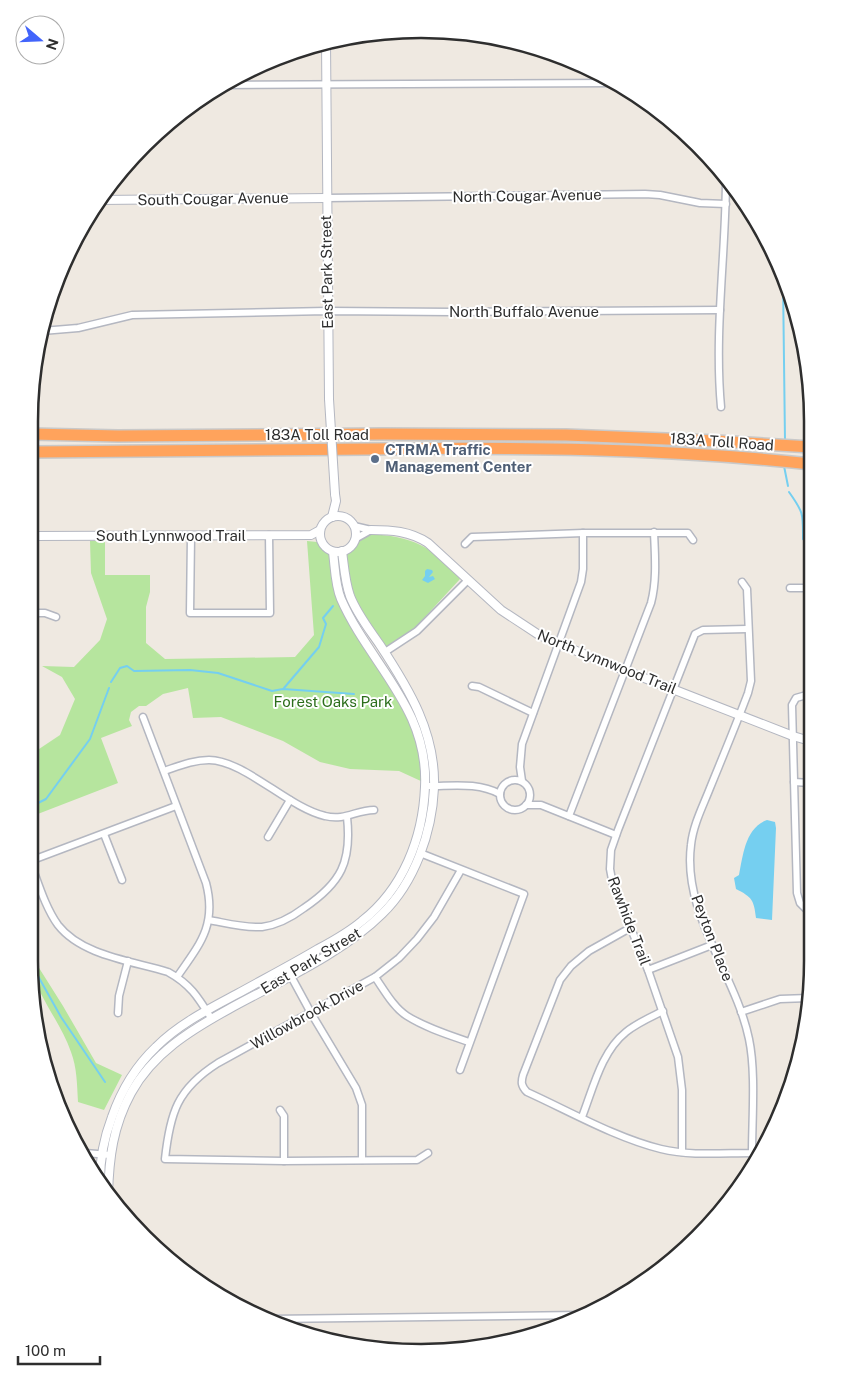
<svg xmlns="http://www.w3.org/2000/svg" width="841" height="1381" font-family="'Public Sans',sans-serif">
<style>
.green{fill:#b6e59e}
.water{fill:#75cff0}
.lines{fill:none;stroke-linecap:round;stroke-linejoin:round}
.stream{stroke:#75cff0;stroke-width:2}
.minor-casing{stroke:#b4b7c1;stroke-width:9}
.tertiary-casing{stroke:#b4b7c1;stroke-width:10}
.motorway-casing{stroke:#c9c9c9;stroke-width:14}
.minor{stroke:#fff;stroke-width:6}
.tertiary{stroke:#fff;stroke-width:8}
.motorway{stroke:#ffa35c;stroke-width:11}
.tertiary-bridge-casing{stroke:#b4b7c1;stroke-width:10;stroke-linecap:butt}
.tertiary-bridge{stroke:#fff;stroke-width:8}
.service-dot{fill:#5c6f8a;stroke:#fff;stroke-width:2}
.labels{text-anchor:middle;stroke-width:4;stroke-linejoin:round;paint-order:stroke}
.street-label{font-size:15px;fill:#2e2e2e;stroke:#fff}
.service-label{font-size:15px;font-weight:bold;fill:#4e5e75;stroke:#fff;text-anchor:start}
.park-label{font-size:15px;fill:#2c6e1b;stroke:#fff}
.rim{fill:none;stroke:#2e2e2e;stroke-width:2.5}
</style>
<rect width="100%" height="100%" fill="#efe9e1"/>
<!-- green -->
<g class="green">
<path d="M 369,534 C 411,536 434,546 460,579 L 413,630 L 387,647 L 383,645 L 357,605 L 350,583 L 345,561 L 347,555 L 353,548 L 359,539 Z"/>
<path d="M 90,541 L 105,541 L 105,575 L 150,575 L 150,592 L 146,607 L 146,643 L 165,659 L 295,657 L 314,635 L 307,541 L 317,542 L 331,555 L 336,589 L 401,698 L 419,747 L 423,782 L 399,771 L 350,769 L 320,762 L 283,741 L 221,717 L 193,718 L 188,688 L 163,694 L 146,706 L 139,706 L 131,712 L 129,720 L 132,726 L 101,738 L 118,783 L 30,817 L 30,755 L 60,735 L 75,699 L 62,677 L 42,666 L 74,667 L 100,640 L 107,619 L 91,573 Z"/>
<path d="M 29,952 L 63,1006 L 96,1063 L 122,1075 L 104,1110 L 78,1102 C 77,1084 77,1068 71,1052 C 60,1019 29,987 29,952 Z"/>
</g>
<!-- water -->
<g class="water">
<path d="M 427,569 L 432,570 L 433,572 L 429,577 L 433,576 L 435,579 L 428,583 L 422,580 L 425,576 L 425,571 Z"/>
<path d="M 767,820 L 775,822 L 776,828 L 772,920 L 756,918 C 754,900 752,897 736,889 L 734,878 L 739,875 C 743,856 745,828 767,820 Z"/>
</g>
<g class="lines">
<!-- stream -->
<g class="stream">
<path d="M 783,281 L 785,441"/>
<path d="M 784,466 L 788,486"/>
<path d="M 789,492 C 804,513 803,514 803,539 L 811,547"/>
<path d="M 111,682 L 120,668 L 127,666 L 134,671 L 190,670 L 218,673 L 272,691 L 283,689 L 354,694"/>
<path d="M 284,688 L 319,647 L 326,624 L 323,618 L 333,606"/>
<path d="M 30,807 L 46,799 L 90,739 L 109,688"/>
<path d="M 29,960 L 61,1017 L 105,1082"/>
</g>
<defs>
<g id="minor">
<path d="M 220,85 L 616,83"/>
<path d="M 326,198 L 645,194 L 660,195 L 700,203 L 726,204"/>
<path d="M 42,331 L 78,328 L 132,315 L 327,311 L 453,312 L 720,310"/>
<path d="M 721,407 C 714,330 726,253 726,177"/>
<path d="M 354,526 L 371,530"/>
<path d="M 191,536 L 190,613 L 270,613 L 269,535"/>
<path d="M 355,539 L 371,530"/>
<path d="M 465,544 L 472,537 L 583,533 L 688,533 L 693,540"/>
<path d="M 790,588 L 811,588"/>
<path d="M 31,613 L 45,613 L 56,617"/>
<path d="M 385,652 L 417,631 L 468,580"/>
<path d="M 472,686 L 479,687 L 533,713"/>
<path d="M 143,717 L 206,883 C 217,925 200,944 177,977"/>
<path d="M 164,771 C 179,766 193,760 209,760 C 244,760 289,808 325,816 C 345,821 356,810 374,810"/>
<circle cx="515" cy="795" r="15"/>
<path d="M 522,781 L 520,767 L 522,744 L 581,582 L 583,569 L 583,533"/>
<path d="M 794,782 L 810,783"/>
<path d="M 429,786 C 453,786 478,782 500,794"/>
<path d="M 526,805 L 541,805 L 616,835"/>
<path d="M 176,806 L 30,861 C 38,882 45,907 58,925 C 82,956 133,961 168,972 C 190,984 198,997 211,1018"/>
<path d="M 569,816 L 651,603 C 657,580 655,556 654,532"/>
<path d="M 104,834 L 122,880"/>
<path d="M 268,837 L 290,800"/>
<path d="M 420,853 L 524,894 L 460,1070"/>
<path d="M 809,912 L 800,903 L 797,893 L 792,705 L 796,698 L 810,694"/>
<path d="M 209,920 C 226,923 244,928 262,927 C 277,925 292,917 304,908 C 341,883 352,862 347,817"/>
<path d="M 630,928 L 589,951 L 571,966 L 560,980 L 523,1075 C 521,1082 521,1086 527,1092 C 569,1111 616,1138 661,1149 C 690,1156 722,1153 752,1153 C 752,1119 756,1072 749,1039 C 736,975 682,914 691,845 C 693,825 703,806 710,788 C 723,756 736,725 748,693 L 751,681 L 747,589 L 742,582"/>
<path d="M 286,967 L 311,1013 L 356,1088 L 362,1105 L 362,1160"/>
<path d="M 648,970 L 712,945"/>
<path d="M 375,977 C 384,990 394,1008 407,1016 C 426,1028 449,1035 469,1042"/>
<path d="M 741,1012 L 780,999 L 809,998"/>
<path d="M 118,1013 L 119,996 L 128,961"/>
<path d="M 280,1110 L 284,1116 L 284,1161"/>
<path d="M 582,1117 C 593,1089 601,1052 626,1032 C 637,1023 651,1017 663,1011"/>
<path d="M 682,1152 L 682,1090 L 678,1057 L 648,970 L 613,885 L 610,869 L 611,850 L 618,830 L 695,634 L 703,630 L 747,629"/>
<path d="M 85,1153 L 110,1155"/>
<path d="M 428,1153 L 417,1160 L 284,1161 L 165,1159 C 170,1113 177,1089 218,1063 L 375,977 L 399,958 L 417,939 L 434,917 L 461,870"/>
<path d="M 270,1319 L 579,1315"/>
</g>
<g id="tertiary">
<path d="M 326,42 L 329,399"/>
<path d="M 99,200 L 326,198"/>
<circle cx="338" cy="534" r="18"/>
<path d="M 332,517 L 336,501 L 335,494"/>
<path d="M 371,530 C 391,530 410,531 428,543 L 501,610 L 539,635 L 593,658 L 793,736 L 810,741"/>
<path d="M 31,536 L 311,535 L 320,530"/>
<path d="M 100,1180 C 100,1158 104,1138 112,1117 C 121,1091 136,1066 156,1047 C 179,1024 209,1009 237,994 C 264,979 291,965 318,949 C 333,941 349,932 362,921 C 403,889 423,838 425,787 C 429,708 370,665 341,599 C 335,585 335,567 333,552"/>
<path d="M 108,1195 C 109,1158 113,1126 131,1093 C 153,1053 191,1030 229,1009 C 278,982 343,953 382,914 C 415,882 432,832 434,788 C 436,733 409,689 380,645 C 369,629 357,614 350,596 C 345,582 344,566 342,551"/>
</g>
<g id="motorway">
<path d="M 32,434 L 118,436 L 383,434 L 566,435 L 716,441 L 811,447"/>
<path d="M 32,452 C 144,451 256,451 369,449 C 516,447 665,448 811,464"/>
</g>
</defs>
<!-- minor casing -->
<use href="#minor" class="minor-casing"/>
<!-- tertiary casing -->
<use href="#tertiary" class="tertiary-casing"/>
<!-- motorway casing -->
<use href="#motorway" class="motorway-casing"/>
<!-- minor -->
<use href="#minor" class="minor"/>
<!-- tertiary -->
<use href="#tertiary" class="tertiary"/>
<!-- motorway -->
<use href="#motorway" class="motorway"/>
<defs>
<path id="tertiary-bridge" d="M 329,399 L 335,494"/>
</defs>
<!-- tertiary-bridge casing -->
<use href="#tertiary-bridge" class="tertiary-bridge-casing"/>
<!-- tertiary-bridge -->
<use href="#tertiary-bridge" class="tertiary-bridge"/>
</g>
<!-- markers -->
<circle class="service-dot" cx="375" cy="459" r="5"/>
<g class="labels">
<!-- street labels -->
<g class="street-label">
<text transform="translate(527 196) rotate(-1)" y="5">North Cougar Avenue</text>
<text transform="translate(213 199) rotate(-1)" y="5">South Cougar Avenue</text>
<text transform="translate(327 272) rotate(-91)" y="5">East Park Street</text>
<text x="524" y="317">North Buffalo Avenue</text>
<text x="317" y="440">183A Toll Road</text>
<text transform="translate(722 442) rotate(4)" y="5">183A Toll Road</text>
<text x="171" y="541">South Lynnwood Trail</text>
<text transform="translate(607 662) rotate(22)" y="5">North Lynnwood Trail</text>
<text transform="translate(629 921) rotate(69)" y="5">Rawhide Trail</text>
<text transform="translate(712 938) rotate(69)" y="5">Peyton Place</text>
<text transform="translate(311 961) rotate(-31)" y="5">East Park Street</text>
<text transform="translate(307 1015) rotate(-29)" y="5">Willowbrook Drive</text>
</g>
<!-- service labels -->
<g class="service-label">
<text x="385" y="455">CTRMA Traffic<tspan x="385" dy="17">Management Center</tspan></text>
</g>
<!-- park labels -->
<g class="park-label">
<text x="333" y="707">Forest Oaks Park</text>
</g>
</g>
<!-- crop -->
<path d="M0 0H841V1381H0ZM421 38H421A383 383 0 0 1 804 421V961A383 383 0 0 1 421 1344H421A383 383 0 0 1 38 961V421A383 383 0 0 1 421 38Z" fill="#fff" fill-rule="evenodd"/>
<path class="rim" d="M421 38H421A383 383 0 0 1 804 421V961A383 383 0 0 1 421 1344H421A383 383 0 0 1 38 961V421A383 383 0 0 1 421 38Z"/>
<!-- north arrow -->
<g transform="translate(40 40) rotate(109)"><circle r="24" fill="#ffffff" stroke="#ababab"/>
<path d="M0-4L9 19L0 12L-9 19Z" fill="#4264fb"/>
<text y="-8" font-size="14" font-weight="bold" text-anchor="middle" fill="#2e2e2e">N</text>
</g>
<!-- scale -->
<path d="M18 1356v8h82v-8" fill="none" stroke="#2e2e2e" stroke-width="2.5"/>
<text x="25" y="1356" font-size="15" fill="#2e2e2e" stroke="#ffffff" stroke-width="4" paint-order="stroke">100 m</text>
</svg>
